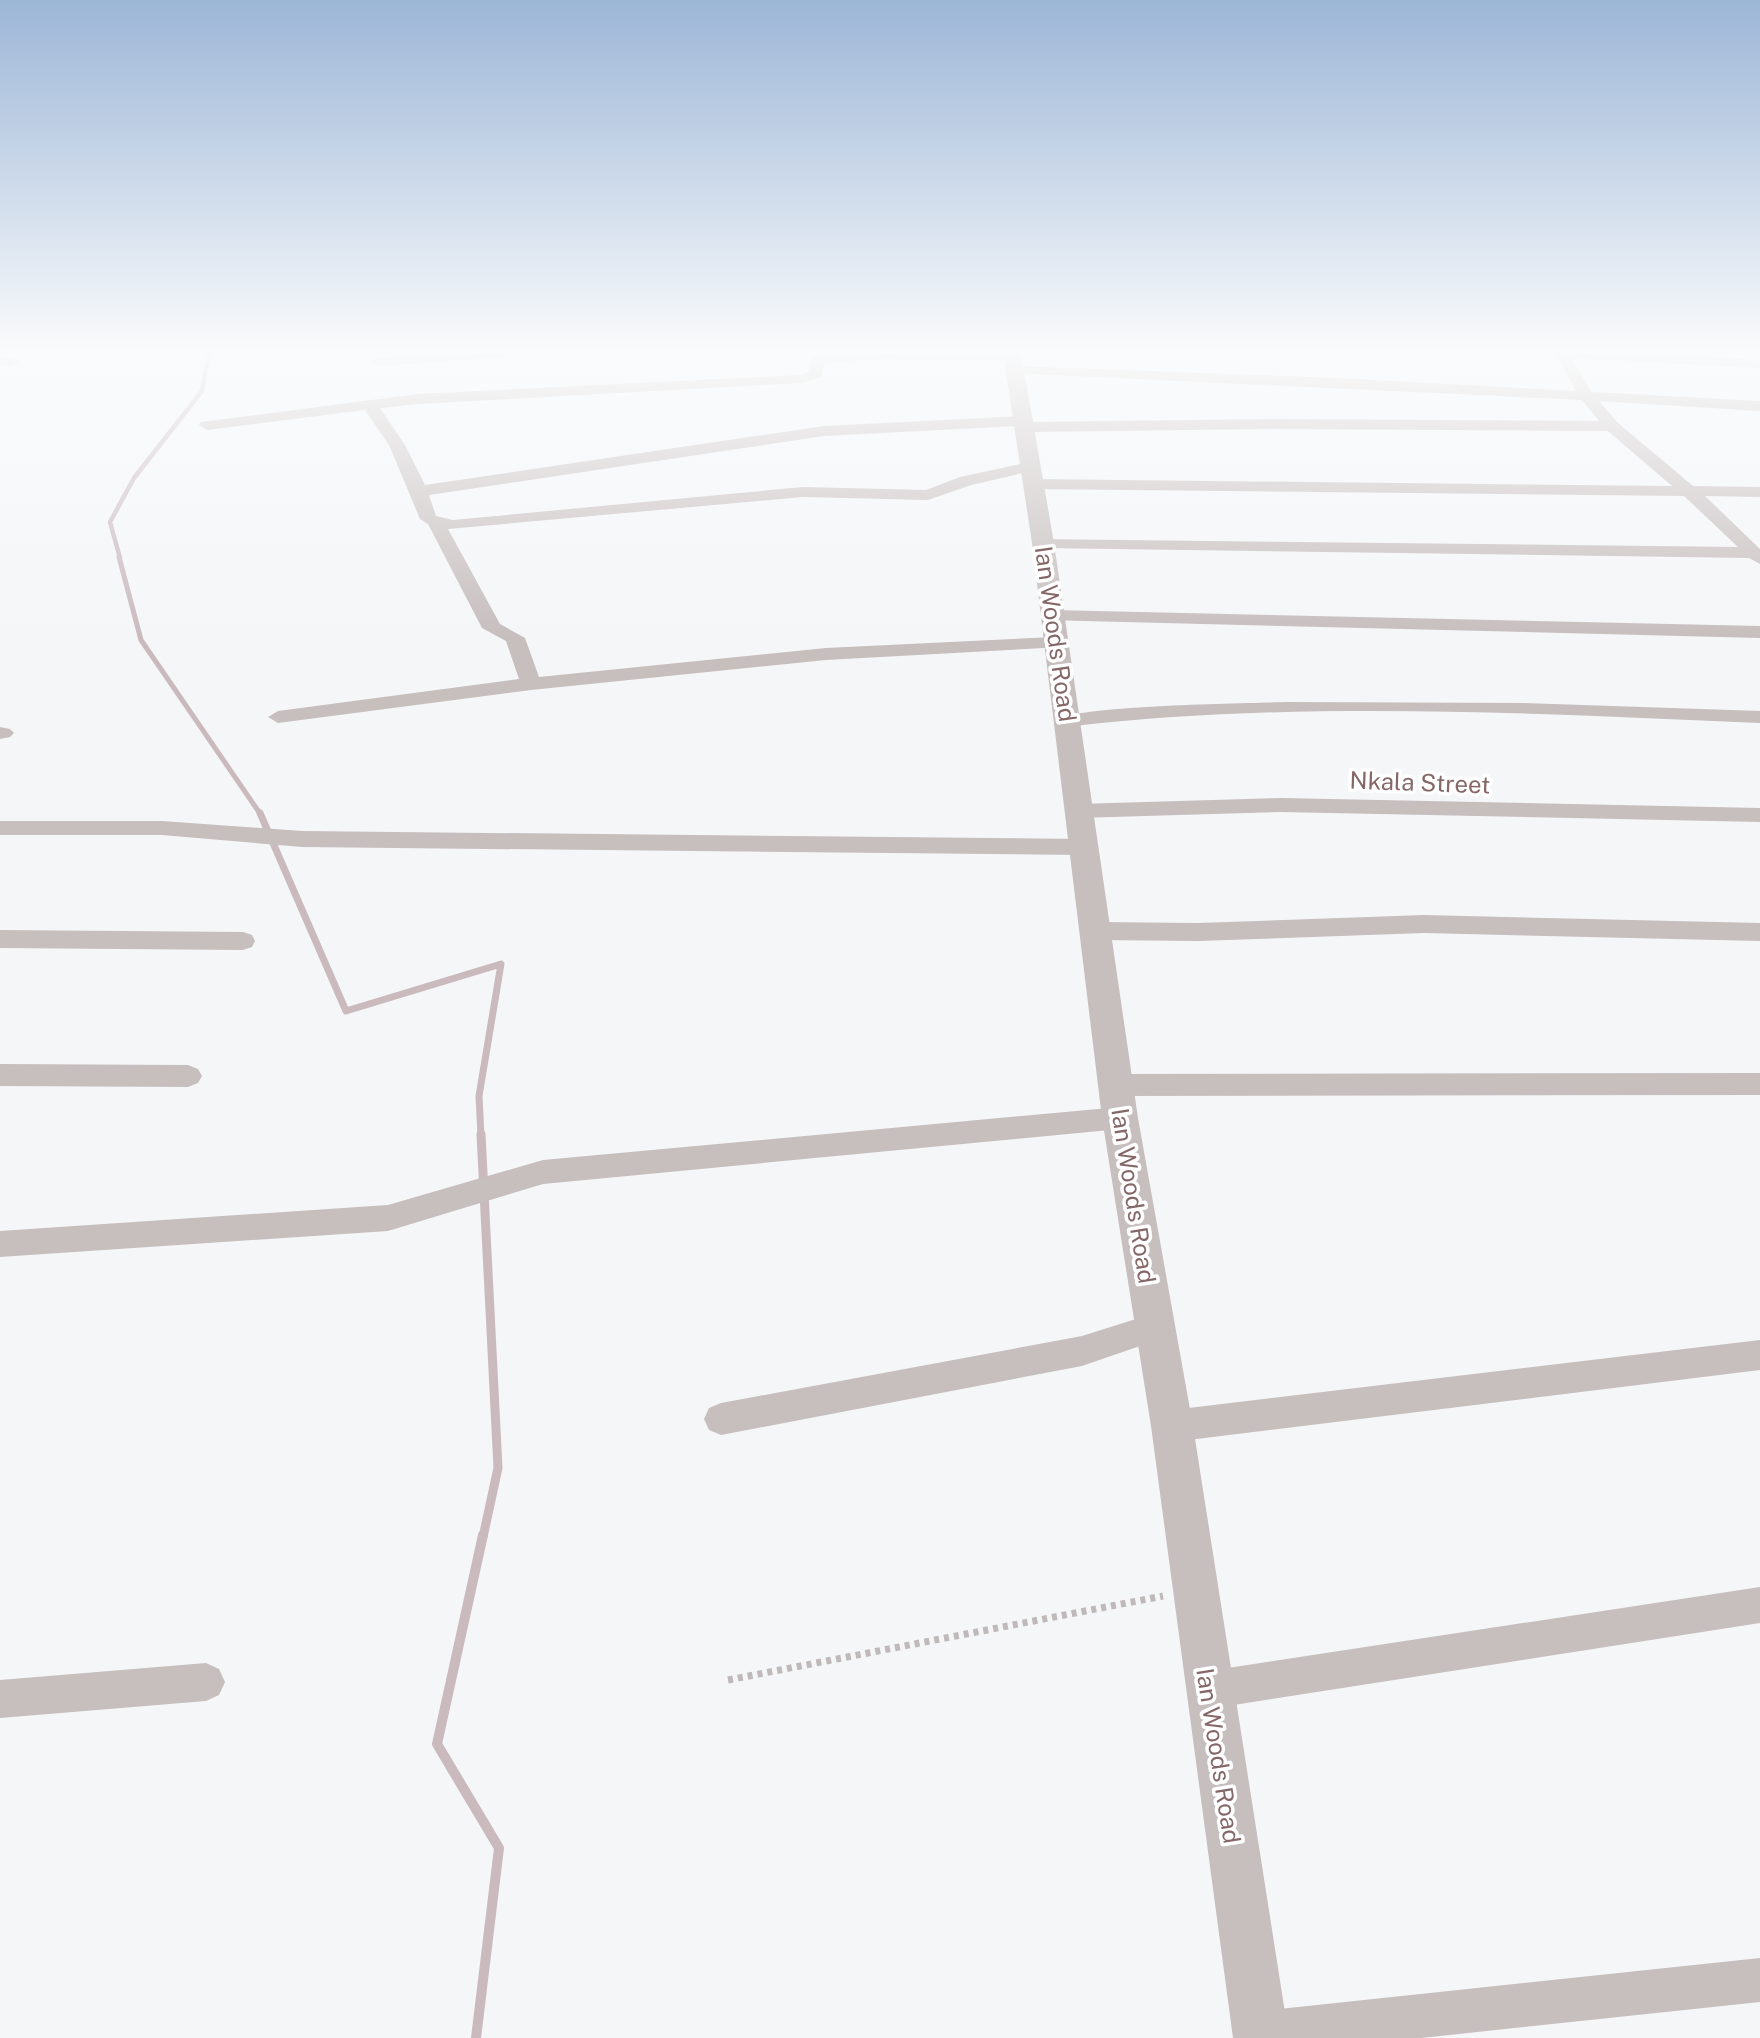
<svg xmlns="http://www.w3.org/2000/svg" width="1760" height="2038" font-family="'Public Sans',sans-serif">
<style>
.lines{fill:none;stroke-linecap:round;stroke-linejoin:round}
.stream-far4{stroke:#cababe;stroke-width:4.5}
.stream-far3{stroke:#cababe;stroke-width:5}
.stream-far2{stroke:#cababe;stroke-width:7}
.stream-far1{stroke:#cababe;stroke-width:9}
.stream{stroke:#cababe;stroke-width:10}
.path{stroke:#bfb9b9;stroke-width:7;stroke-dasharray:5 5;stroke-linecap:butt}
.minor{fill:#c7bebe;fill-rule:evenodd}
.tertiary{fill:#c7bebe;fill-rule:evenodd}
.labels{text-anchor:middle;stroke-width:7;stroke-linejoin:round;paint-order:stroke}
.street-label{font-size:24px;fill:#856767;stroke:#fff}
</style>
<rect width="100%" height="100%" fill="#f5f6f8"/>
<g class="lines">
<!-- stream-far4 -->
<path class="stream-far4" d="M 120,558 L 110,522 L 134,478 L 202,391 L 209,353"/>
<!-- stream-far3 -->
<path class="stream-far3" d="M 119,557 L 141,640 L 261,815"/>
<!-- stream-far2 -->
<path class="stream-far2" d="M 260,813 L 346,1011 L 501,964 L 479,1096 L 481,1136"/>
<!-- stream-far1 -->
<path class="stream-far1" d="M 481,1134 L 498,1468 L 483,1537"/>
<!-- stream -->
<path class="stream" d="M 476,2038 L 499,1848 L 437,1744 L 483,1535"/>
<!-- path -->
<path class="path" d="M 728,1680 L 1163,1596"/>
<!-- minor -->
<g class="minor">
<path d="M 450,353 L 512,353 L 505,357 L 379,366 L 372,362 L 379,358 Z"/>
<path d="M 851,353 L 1012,353 L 1019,357 L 1012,361 L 880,359 L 824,363 L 822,377 L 802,383 L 418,404 L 380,408 L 405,445 L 425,485 L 824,426 L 1024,416 L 1030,418 L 1031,422 L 1278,419 L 1599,421 L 1582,400 L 1009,373 L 1007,370 L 1014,366 L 1338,378 L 1576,391 L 1555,353 L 1635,353 L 1760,360 L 1760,368 L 1572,358 L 1591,392 L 1760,401 L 1760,411 L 1599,401 L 1618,423 L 1693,486 L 1760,487 L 1760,497 L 1705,496 L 1760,549 L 1760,564 L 1749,558 L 1043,548 L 1034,543 L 1037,539 L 1738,547 L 1684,496 L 1032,489 L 1024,484 L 1032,479 L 1672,486 L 1608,431 L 1278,429 L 1026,432 L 1019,426 L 824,436 L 429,495 L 436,516 L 453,520 L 803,487 L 926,490 L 960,477 L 1030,462 L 1036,464 L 1036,470 L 971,485 L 928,500 L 803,497 L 448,529 L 500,624 L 525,638 L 539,677 L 826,648 L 1055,637 L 1062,639 L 1065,643 L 1062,647 L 826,660 L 531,690 L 278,723 L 268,717 L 278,711 L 519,679 L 506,641 L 482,628 L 428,524 L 420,519 L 389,445 L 365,410 L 207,430 L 199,425 L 201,422 L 418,394 L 800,375 L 809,372 L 809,363 L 815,356 Z"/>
<path d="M 0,357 L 17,359 L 19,362 L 12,366 L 0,365 Z"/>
<path d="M 1052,610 L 1760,626 L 1760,638 L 1045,620 L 1042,616 L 1045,612 Z"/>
<path d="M 1288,702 L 1524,703 L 1760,711 L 1760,723 C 1532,713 1293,700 1066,727 L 1056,721 C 1067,705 1257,703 1288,702 Z"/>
<path d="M 0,727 L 10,729 L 14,733 L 10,737 L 0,739 Z"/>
<path d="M 1281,798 L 1760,808 L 1760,822 L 1281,812 L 1078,818 L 1070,816 L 1067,811 L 1070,806 L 1078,804 Z"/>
<path d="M 0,821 L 162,821 L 302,831 L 1083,839 L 1091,842 L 1095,847 L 1091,852 L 1083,855 L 302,847 L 162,835 L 0,835 Z"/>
<path d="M 1424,915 L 1760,923 L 1760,941 L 1424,933 L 1198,941 L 1095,940 L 1086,937 L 1083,931 L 1086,925 L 1095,922 L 1198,923 Z"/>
<path d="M 0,930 L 243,932 L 252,935 L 255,941 L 252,947 L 243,950 L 0,948 Z"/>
<path d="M 0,1064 L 188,1065 L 198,1069 L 202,1076 L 198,1083 L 188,1087 L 0,1086 Z"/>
<path d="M 1760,1073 L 1760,1095 L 1116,1096 L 1106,1093 L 1102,1085 L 1106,1077 L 1116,1074 Z"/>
<path d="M 1120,1107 L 1130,1110 L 1134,1118 L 1130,1126 L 1120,1129 L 543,1184 L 388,1231 L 0,1257 L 0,1231 L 388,1205 L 543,1160 Z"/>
<path d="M 1155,1313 L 1166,1317 L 1171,1327 L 1166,1337 L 1082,1366 L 721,1435 L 709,1430 L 704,1419 L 709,1408 L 721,1403 L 1082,1336 Z"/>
<path d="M 1760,1340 L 1760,1370 L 1172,1442 L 1160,1437 L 1155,1426 L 1160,1415 L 1172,1410 Z"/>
<path d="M 1760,1587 L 1760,1623 L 1208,1709 L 1195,1703 L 1189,1690 L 1195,1677 L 1208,1671 Z"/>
<path d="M 206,1663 L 219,1669 L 225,1682 L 219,1695 L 206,1701 L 0,1718 L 0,1680 Z"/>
<path d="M 1760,1958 L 1760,2002 L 1421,2038 L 1241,2038 L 1239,2033 L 1245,2017 L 1261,2011 Z"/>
</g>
<!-- tertiary -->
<path class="tertiary" d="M 1003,353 L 1021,353 L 1054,543 L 1138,1118 L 1193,1426 L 1289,2038 L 1233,2038 L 1151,1426 L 1102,1118 L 1032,543 Z"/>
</g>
<!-- sky -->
<linearGradient id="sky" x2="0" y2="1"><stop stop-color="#9cb6d7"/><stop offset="0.55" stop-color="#fafbfc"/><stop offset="1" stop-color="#fafbfc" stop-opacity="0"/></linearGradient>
<rect width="1760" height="638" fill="url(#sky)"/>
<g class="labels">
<!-- street labels -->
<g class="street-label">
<text transform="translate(1055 634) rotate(82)" y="8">Ian Woods Road</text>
<text transform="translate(1420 783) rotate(2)" y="8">Nkala Street</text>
<text transform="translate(1133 1196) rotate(81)" y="8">Ian Woods Road</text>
<text transform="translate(1218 1756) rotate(81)" y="8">Ian Woods Road</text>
</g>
</g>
</svg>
